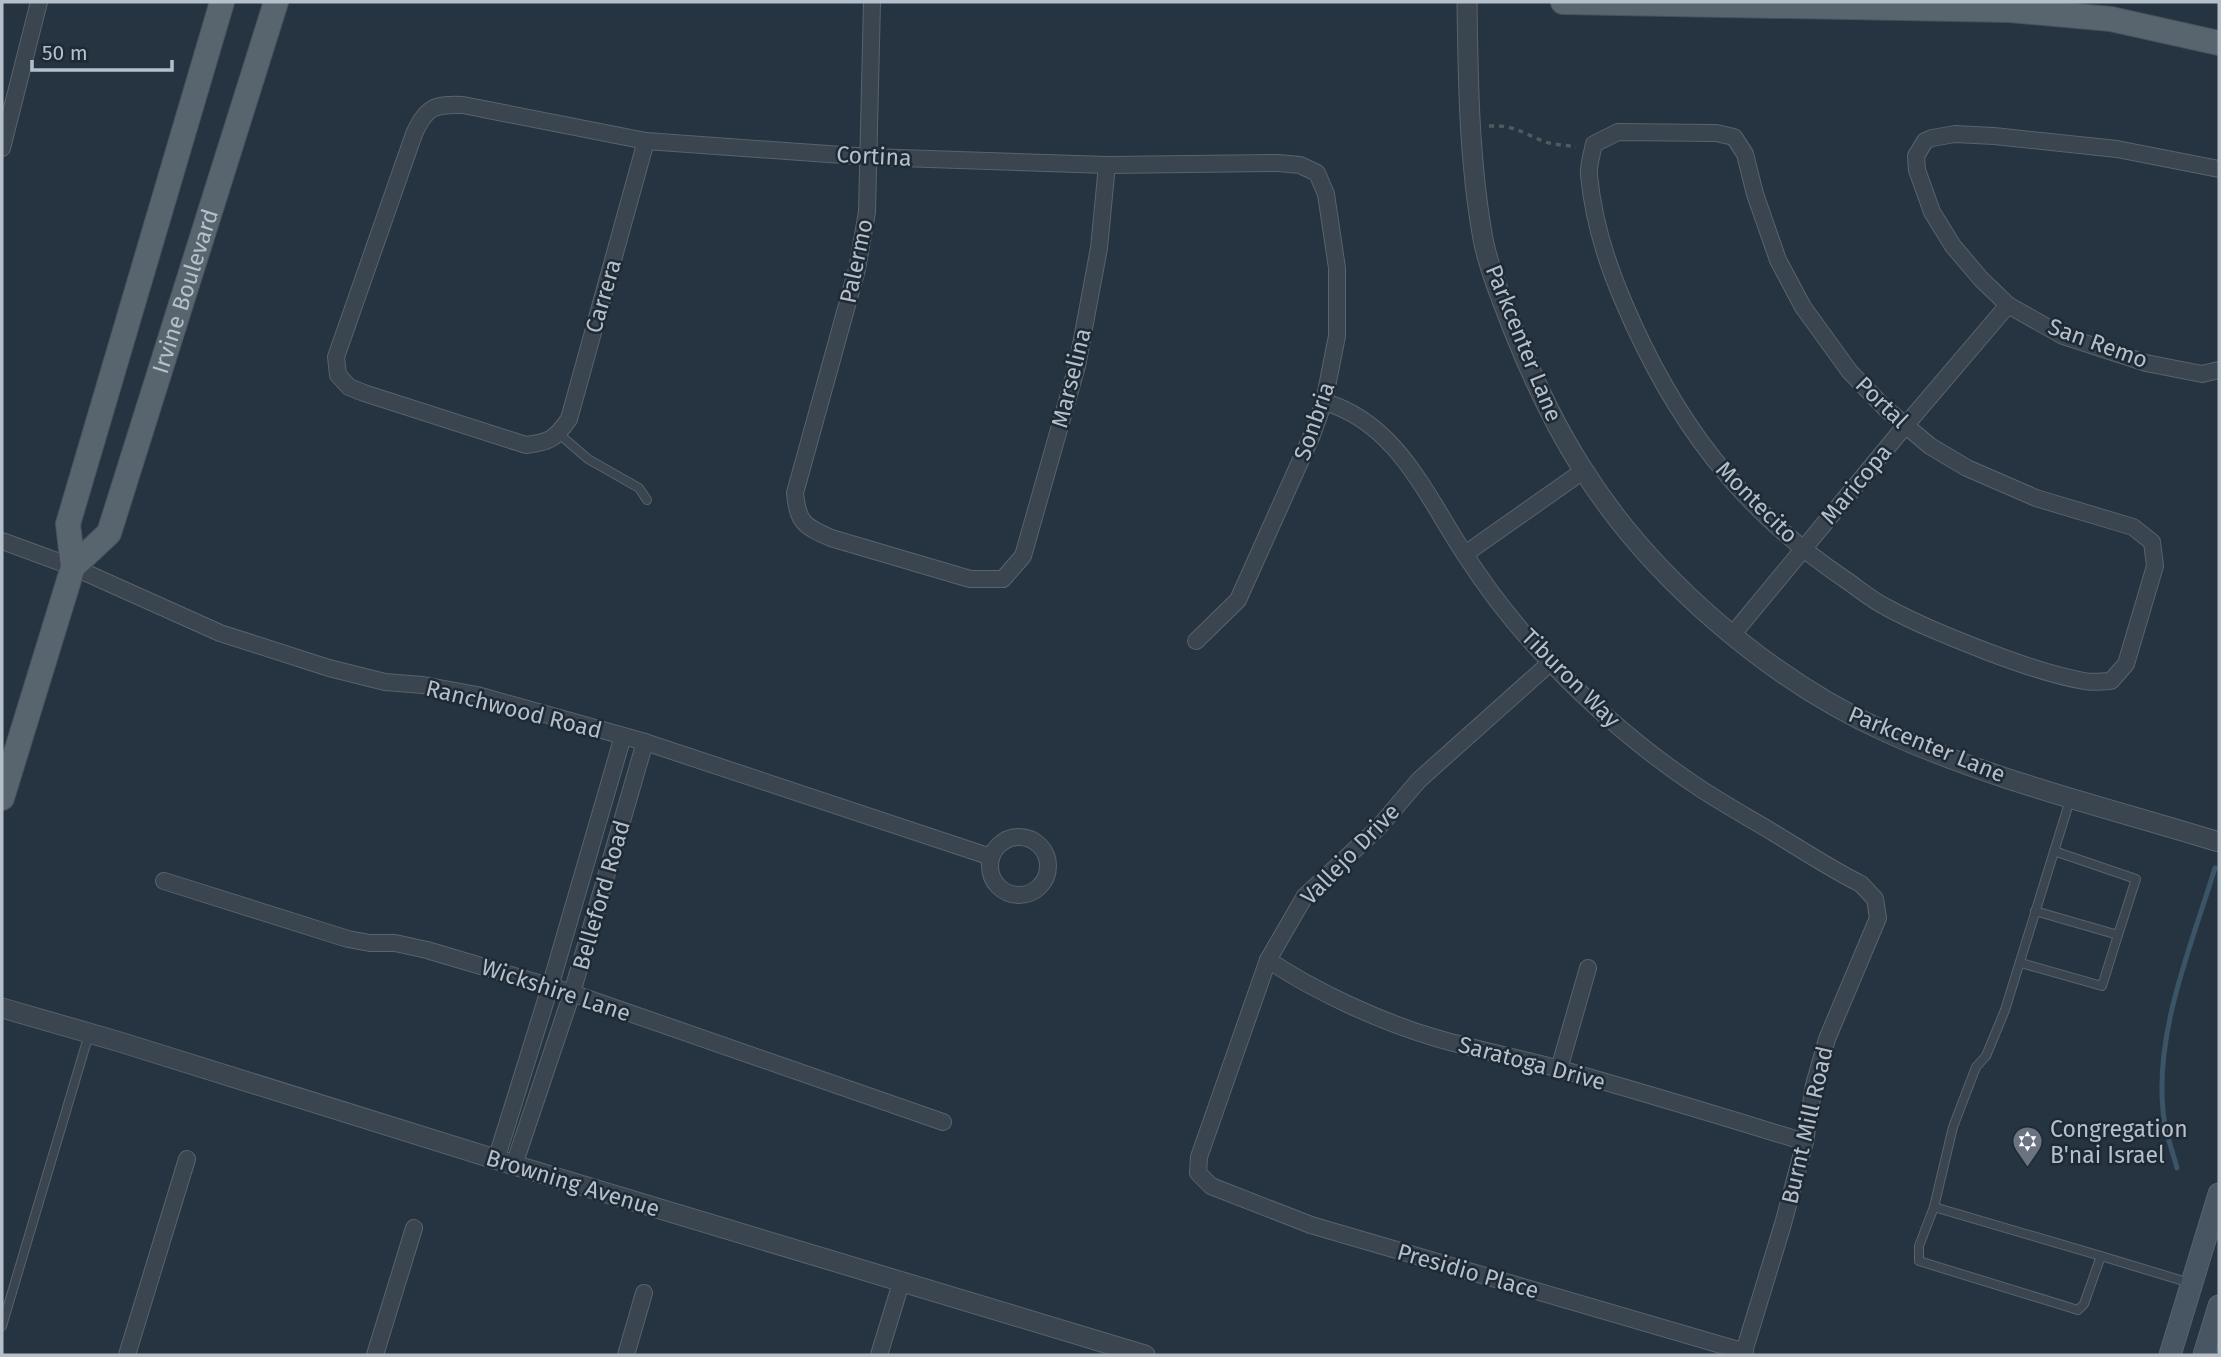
<svg xmlns="http://www.w3.org/2000/svg" width="2221" height="1357" font-family="'Fira Sans',sans-serif">
<style>
.lines{fill:none;stroke-linecap:round;stroke-linejoin:round}
.stream{stroke:#3b5468;stroke-width:5}
.service-casing{stroke:#57636d;stroke-width:10}
.minor-casing{stroke:#57636d;stroke-width:18}
.tertiary-casing{stroke:#57636d;stroke-width:21}
.secondary-casing{stroke:#57636d;stroke-width:23}
.primary-casing{stroke:#46515c;stroke-width:26}
.path{stroke:#485e5e;stroke-width:3.5;stroke-dasharray:5 5;stroke-linecap:butt}
.service{stroke:#3a454f;stroke-width:8}
.minor{stroke:#3a454f;stroke-width:16}
.tertiary{stroke:#3a454f;stroke-width:19}
.secondary{stroke:#485562;stroke-width:21}
.primary{stroke:#58656f;stroke-width:24}
.labels{text-anchor:middle;stroke-width:5;stroke-linejoin:round;paint-order:stroke}
.street-label{font-size:23px;fill:#b6c0ca;stroke:#1e2a35}
.poi-label{font-size:23px;fill:#b6c0ca;stroke:#1e2a35;text-anchor:start}
</style>
<rect width="100%" height="100%" fill="#253440"/>
<g class="lines">
<!-- stream -->
<path class="stream" d="M 2177,1168 C 2172,1149 2164,1129 2163,1110 C 2155,1031 2192,943 2215,868"/>
<defs>
<g id="service">
<path d="M 559,434 L 588,459 L 639,488 L 647,500"/>
<path d="M 2070,800 L 2005,1010 L 1986,1056 L 1976,1067 L 1953,1127 L 1934,1207 L 1919,1246 L 1919,1261 L 2078,1310 L 2084,1304 L 2101,1256 L 2190,1283"/>
<path d="M 2054,851 L 2136,879 L 2118,935"/>
<path d="M 2021,963 L 2102,986 L 2118,935 L 2035,911"/>
<path d="M 1934,1207 L 2101,1256"/>
<path d="M 2,1326 L 89,1034"/>
</g>
<g id="minor">
<path d="M 872,2 L 867,212 L 857,269 L 795,493 C 798,523 804,526 831,538 L 970,579 L 1003,579 L 1023,556 L 1077,366 L 1099,248 L 1107,165"/>
<path d="M 1618,132 L 1716,133 L 1734,137 L 1745,154 L 1755,194 L 1778,260 L 1803,307 L 1850,372 L 1886,409 L 1930,446 L 1967,468 L 2036,498 L 2133,527 L 2152,542 L 2155,566 L 2126,664 L 2111,681 C 2102,681 2093,683 2084,681 C 2051,675 2014,662 1983,650 C 1950,637 1917,624 1886,607 C 1872,600 1859,589 1846,580 C 1740,509 1674,421 1624,303 C 1607,264 1593,218 1589,175 C 1588,166 1592,154 1594,144 Z"/>
<path d="M 646,141 L 569,419 C 555,439 550,442 526,445 L 364,393 L 349,387 L 338,375 L 336,357 L 414,134 C 426,107 434,104 463,105 L 646,141 L 870,157 L 1107,165 L 1278,163 L 1300,165 L 1317,173 L 1326,194 L 1337,268 L 1337,336 L 1324,402 L 1312,435 L 1238,600 L 1196,641"/>
<path d="M 2,148 L 39,2"/>
<path d="M 2219,169 L 2117,149 L 1994,136 L 1955,134 L 1932,138 L 1925,141 L 1916,156 L 1917,170 L 1932,212 L 1953,246 L 1981,279 L 2008,305 L 2063,336 L 2146,363 L 2202,374 L 2219,370"/>
<path d="M 1324,402 C 1396,422 1426,495 1464,553 C 1489,592 1518,629 1550,662 C 1592,707 1649,755 1701,789 C 1724,804 1749,818 1774,833 C 1802,850 1831,869 1861,884 L 1875,899 L 1878,918 L 1827,1039 L 1814,1085 L 1805,1142 L 1783,1224 L 1743,1355"/>
<path d="M 2,541 L 73,567 L 220,633 L 329,668 L 385,682 L 423,685 L 477,695 L 645,742 L 991,857"/>
<path d="M 1465,554 L 1583,471"/>
<path d="M 1733,634 L 1905,426 L 2008,305"/>
<path d="M 1550,663 L 1419,780 L 1378,828 L 1305,896 L 1268,960 L 1199,1157 L 1198,1173 L 1211,1186 L 1311,1225 L 1745,1352"/>
<circle cx="1019" cy="866" r="29"/>
<path d="M 164,881 L 348,939 L 370,943 L 395,943 L 427,950 L 572,993 L 943,1122"/>
<path d="M 1268,960 C 1316,992 1381,1022 1436,1038 C 1477,1050 1519,1058 1560,1069 C 1642,1092 1724,1117 1805,1142"/>
<path d="M 1559,1069 L 1588,968"/>
<path d="M 496,1160 L 550,987 L 623,736"/>
<path d="M 514,1165 L 572,993 L 645,742"/>
<path d="M 127,1355 L 187,1159"/>
<path d="M 375,1355 L 414,1228"/>
<path d="M 626,1355 L 644,1293"/>
<path d="M 879,1355 L 901,1283"/>
</g>
<g id="tertiary">
<path d="M 1467,2 C 1468,81 1469,161 1483,239 C 1489,270 1504,305 1515,334 C 1534,381 1555,426 1582,468 C 1650,577 1770,680 1886,732 C 1991,780 2109,808 2219,842"/>
<path d="M 2,1008 L 120,1042 L 514,1165 L 1145,1355"/>
</g>
<g id="secondary">
<path d="M 2170,1355 L 2219,1194"/>
<path d="M 2204,1355 L 2219,1306"/>
</g>
<g id="primary">
<path d="M 1563,2 L 2010,10 L 2111,19 L 2219,43"/>
<path id="s1" d="M 73,567 L 109,533 L 276,2"/>
<path d="M 2,798 L 73,567 L 68,524 L 222,2"/>
</g>
</defs>
<!-- service casing -->
<use href="#service" class="service-casing"/>
<!-- minor casing -->
<use href="#minor" class="minor-casing"/>
<!-- tertiary casing -->
<use href="#tertiary" class="tertiary-casing"/>
<!-- secondary casing -->
<use href="#secondary" class="secondary-casing"/>
<!-- primary casing -->
<use href="#primary" class="primary-casing"/>
<!-- path -->
<path class="path" d="M 1489,126 C 1513,125 1521,132 1543,141 C 1553,145 1565,145 1576,147"/>
<!-- service -->
<use href="#service" class="service"/>
<!-- minor -->
<use href="#minor" class="minor"/>
<!-- tertiary -->
<use href="#tertiary" class="tertiary"/>
<!-- secondary -->
<use href="#secondary" class="secondary"/>
<!-- primary -->
<use href="#primary" class="primary"/>
</g>
<!-- icons -->
<defs>
<symbol id="synagogue-pin" viewBox="-11 -11 22 30"><path d="M0 17L-7.5 6A9.5 9.5 0 1 1 7.5 6Z" fill="#6b7280" stroke="#1e2a35"/><path d="M0-6.5L5.6 3.2H-5.6ZM0 6.5L5.6-3.2H-5.6Z" fill="#fff"/></symbol>
</defs>
<g fill-rule="evenodd">
<use href="#synagogue-pin" x="2010" y="1124" width="35" height="47"/>
</g>
<g class="labels">
<!-- street labels -->
<g class="street-label">
<text transform="translate(874 156) rotate(3)" y="8">Cortina</text>
<text transform="translate(856 261) rotate(-78)" y="8">Palermo</text>
<text dy="8" stroke="none"><textPath href="#s1" startOffset="303">Irvine Boulevard</textPath></text>
<text transform="translate(603 296) rotate(-74)" y="8">Carrera</text>
<text transform="translate(1524 343) rotate(68)" y="8">Parkcenter Lane</text>
<text transform="translate(2098 343) rotate(20)" y="8">San Remo</text>
<text transform="translate(1071 378) rotate(-76)" y="8">Marselina</text>
<text transform="translate(1882 402) rotate(44)" y="8">Portal</text>
<text transform="translate(1314 421) rotate(-71)" y="8">Sonbria</text>
<text transform="translate(1856 484) rotate(-50)" y="8">Maricopa</text>
<text transform="translate(1757 502) rotate(45)" y="8">Montecito</text>
<text transform="translate(1571 678) rotate(45)" y="8">Tiburon Way</text>
<text transform="translate(514 709) rotate(14)" y="8">Ranchwood Road</text>
<text transform="translate(1927 744) rotate(22)" y="8">Parkcenter Lane</text>
<text transform="translate(1350 854) rotate(-46)" y="8">Vallejo Drive</text>
<text transform="translate(601 895) rotate(-74)" y="8">Belleford Road</text>
<text transform="translate(556 990) rotate(18)" y="8">Wickshire Lane</text>
<text transform="translate(1532 1063) rotate(15)" y="8">Saratoga Drive</text>
<text transform="translate(1807 1125) rotate(-77)" y="8">Burnt Mill Road</text>
<text transform="translate(573 1183) rotate(17)" y="8">Browning Avenue</text>
<text transform="translate(1468 1271) rotate(16)" y="8">Presidio Place</text>
</g>
<!-- poi labels -->
<g class="poi-label">
<text x="2050" y="1137">Congregation<tspan x="2050" dy="26">B'nai Israel</tspan></text>
</g>
</g>
<!-- border -->
<rect width="2221" height="1357" fill="none" stroke="#b6c0ca" stroke-width="7"/>
<!-- scale -->
<path d="M32 60v10h140v-10" fill="none" stroke="#b6c0ca" stroke-width="3.5"/>
<text x="42" y="60" font-size="21" fill="#b6c0ca" stroke="#1e2a35" stroke-width="5" paint-order="stroke">50 m</text>
</svg>
